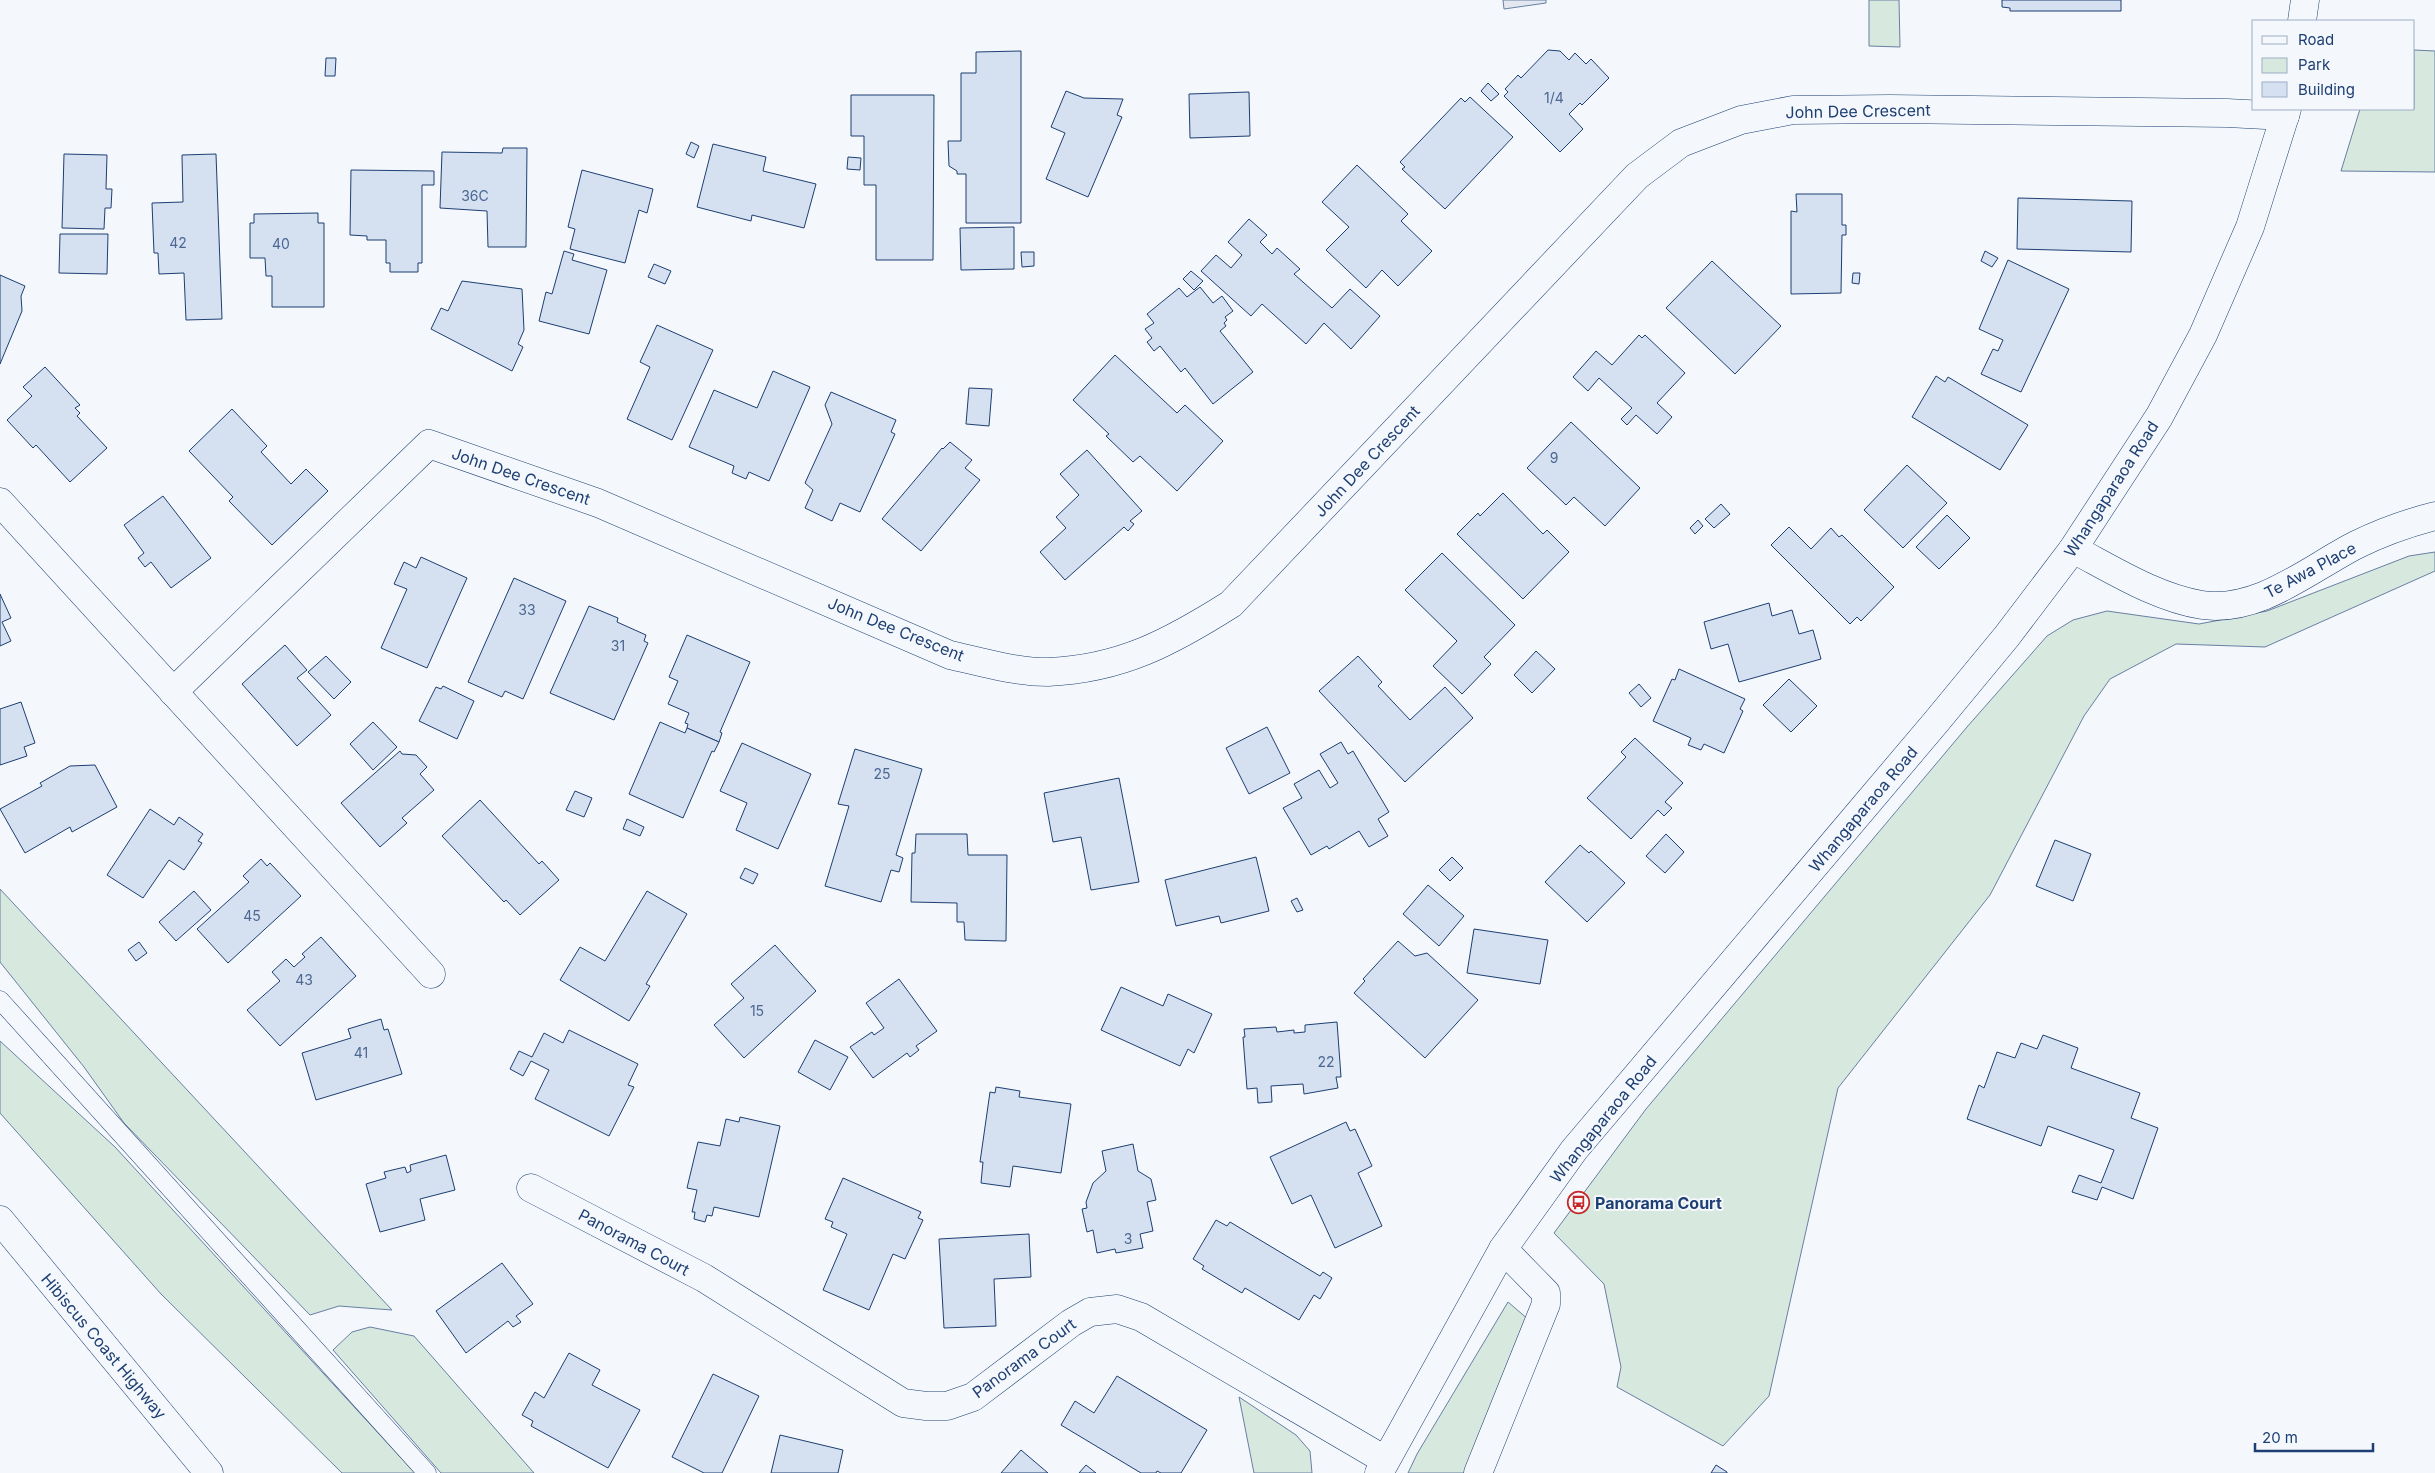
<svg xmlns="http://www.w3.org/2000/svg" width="2435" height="1473" font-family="Inter,sans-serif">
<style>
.green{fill:#d7e8df;stroke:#687fa3}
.parking{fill:#e3e8f0;stroke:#687fa3}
.building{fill:#d5e0f0;stroke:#1d3f73}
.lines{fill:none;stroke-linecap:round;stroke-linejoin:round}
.service-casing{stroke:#1d3f73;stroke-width:19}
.minor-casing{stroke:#1d3f73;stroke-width:29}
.primary-casing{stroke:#1d3f73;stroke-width:29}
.service{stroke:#f4f7fb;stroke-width:18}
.minor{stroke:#f4f7fb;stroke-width:28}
.primary{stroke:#f4f7fb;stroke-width:28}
.labels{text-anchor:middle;stroke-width:4;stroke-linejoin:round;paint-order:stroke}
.number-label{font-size:14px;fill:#4b6792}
.street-label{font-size:16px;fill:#1d3f73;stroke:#f4f7fb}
.poi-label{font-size:16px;font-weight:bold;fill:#1d3f73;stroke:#f4f7fb;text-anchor:start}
</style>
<rect width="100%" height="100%" fill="#f4f7fb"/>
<!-- green -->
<g class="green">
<path d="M 1869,0 L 1899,0 L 1900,47 L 1869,46 Z"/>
<path d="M 2414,50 L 2435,51 L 2435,172 L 2341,171 L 2360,109 L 2414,109 Z"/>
<path d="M 2435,552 L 2435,571 L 2265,647 L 2176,644 L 2110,679 L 2084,716 L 1990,895 L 1838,1088 L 1769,1396 L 1723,1446 L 1617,1387 L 1621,1367 L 1604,1284 L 1554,1233 L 1646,1109 L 1967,727 L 2047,636 L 2073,620 L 2107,611 L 2199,624 L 2267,611 L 2409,556 Z"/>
<path d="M 0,889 L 392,1310 L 339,1306 L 310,1315 L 124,1123 L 84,1067 L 0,962 Z"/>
<path d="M 0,1041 L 115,1147 L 415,1473 L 342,1473 L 161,1294 L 0,1113 Z"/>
<path d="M 1508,1302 L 1529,1320 L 1465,1473 L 1408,1473 L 1417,1454 Z"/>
<path d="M 370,1327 L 414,1336 L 534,1473 L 441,1473 L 333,1350 L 352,1332 Z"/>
<path d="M 1239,1397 L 1296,1435 L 1310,1451 L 1312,1473 L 1254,1473 Z"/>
</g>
<!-- parking -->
<path class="parking" d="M 1503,0 L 1546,0 L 1546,3 L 1504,9 Z"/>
<!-- building -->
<g class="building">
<path d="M 2002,0 L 2121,0 L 2121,11 L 2010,11 L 2010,8 L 2002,7 Z"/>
<path d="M 1548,50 L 1560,51 L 1569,60 L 1575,53 L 1586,64 L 1591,59 L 1609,78 L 1582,105 L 1580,103 L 1569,114 L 1583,129 L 1560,152 L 1504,96 L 1508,92 L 1505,89 L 1518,75 L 1521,78 Z"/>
<path d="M 1021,51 L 1021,223 L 966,223 L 966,174 L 957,174 L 957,171 L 949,166 L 948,141 L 961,141 L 961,73 L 976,73 L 976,52 Z"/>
<path d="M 326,58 L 336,58 L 335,76 L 325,76 Z"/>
<path d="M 1488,83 L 1499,94 L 1491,101 L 1481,91 Z"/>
<path d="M 1066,91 L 1084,98 L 1123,99 L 1117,115 L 1122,117 L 1088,197 L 1046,179 L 1065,133 L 1051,127 Z"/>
<path d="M 1249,92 L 1250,136 L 1190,138 L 1189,94 Z"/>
<path d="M 851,95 L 934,95 L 933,260 L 876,260 L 876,185 L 864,185 L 864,136 L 851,136 Z"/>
<path d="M 1470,97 L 1513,137 L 1445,209 L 1402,169 L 1405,167 L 1400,162 L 1461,98 L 1465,102 Z"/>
<path d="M 691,142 L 699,146 L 694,158 L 686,154 Z"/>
<path d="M 713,144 L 766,157 L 763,171 L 816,184 L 804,228 L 752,215 L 751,221 L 697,207 Z"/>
<path d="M 503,148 L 527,148 L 526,247 L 488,247 L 487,211 L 440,208 L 442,152 L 502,153 Z"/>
<path d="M 64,154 L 107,155 L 106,189 L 112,189 L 111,208 L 105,208 L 104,229 L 62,228 Z"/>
<path d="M 216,154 L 222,319 L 186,320 L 184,273 L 159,274 L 158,253 L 154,253 L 152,203 L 183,202 L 182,155 Z"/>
<path d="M 848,157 L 861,158 L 860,170 L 847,169 Z"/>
<path d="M 1357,165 L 1408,214 L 1401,221 L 1432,251 L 1398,286 L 1382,270 L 1366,288 L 1326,250 L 1349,227 L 1322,202 Z"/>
<path d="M 351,170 L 434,171 L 434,185 L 422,185 L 422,263 L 418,263 L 418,272 L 390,272 L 390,263 L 386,263 L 386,240 L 367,240 L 367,236 L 350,235 Z"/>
<path d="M 582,170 L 653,189 L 647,213 L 639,210 L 625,263 L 570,249 L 575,229 L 568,227 Z"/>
<path d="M 1796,194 L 1842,194 L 1842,225 L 1846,225 L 1846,235 L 1842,235 L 1841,293 L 1791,294 L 1791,211 L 1797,212 Z"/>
<path d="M 2018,198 L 2132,201 L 2131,252 L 2017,249 Z"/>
<path d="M 318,213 L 318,223 L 324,223 L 324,307 L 272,307 L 272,276 L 266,276 L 265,258 L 250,258 L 250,223 L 254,223 L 254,214 Z"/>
<path d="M 1249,219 L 1267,235 L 1260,242 L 1272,254 L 1277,248 L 1300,269 L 1294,274 L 1332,308 L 1350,289 L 1380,316 L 1351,349 L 1324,323 L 1306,344 L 1262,304 L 1251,316 L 1201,271 L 1216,255 L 1231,268 L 1242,255 L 1228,242 Z"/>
<path d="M 1014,227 L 1014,269 L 961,270 L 960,228 Z"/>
<path d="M 60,234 L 108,234 L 107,274 L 59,273 Z"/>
<path d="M 564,251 L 574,254 L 572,260 L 607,270 L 589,334 L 539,321 L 546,292 L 552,294 Z"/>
<path d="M 1985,251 L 1998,258 L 1992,267 L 1981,261 Z"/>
<path d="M 1021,252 L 1034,252 L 1034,266 L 1022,267 Z"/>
<path d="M 2008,260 L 2069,289 L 2021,392 L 1981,374 L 1993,349 L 1998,351 L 2003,340 L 1979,329 Z"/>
<path d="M 1712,261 L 1781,326 L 1735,374 L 1666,308 Z"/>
<path d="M 654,264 L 671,271 L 665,284 L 648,277 Z"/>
<path d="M 1191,271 L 1203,281 L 1194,290 L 1183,279 Z"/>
<path d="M 1853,273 L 1860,273 L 1859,284 L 1852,283 Z"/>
<path d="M 0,275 L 25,286 L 21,296 L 22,311 L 0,364 Z"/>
<path d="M 462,281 L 522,289 L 524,330 L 518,344 L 523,347 L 512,371 L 431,329 L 441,308 L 448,311 Z"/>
<path d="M 1200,287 L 1213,303 L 1222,296 L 1233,311 L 1225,317 L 1227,320 L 1224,323 L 1226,326 L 1220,331 L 1253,372 L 1213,404 L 1185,368 L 1181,372 L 1160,346 L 1154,351 L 1147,342 L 1152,338 L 1145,329 L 1154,323 L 1147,314 L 1179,288 L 1187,297 Z"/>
<path d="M 657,325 L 713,350 L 672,440 L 627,419 L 650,367 L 640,362 Z"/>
<path d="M 1639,335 L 1642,338 L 1645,335 L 1685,373 L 1657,403 L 1672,417 L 1657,434 L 1636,415 L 1627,425 L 1621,419 L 1632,408 L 1599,378 L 1588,391 L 1573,377 L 1596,351 L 1612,365 Z"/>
<path d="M 1115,355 L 1177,413 L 1185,405 L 1223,441 L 1177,491 L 1140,456 L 1133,462 L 1106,436 L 1109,434 L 1073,400 Z"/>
<path d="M 45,367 L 80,405 L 75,408 L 80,413 L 77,416 L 107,448 L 70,482 L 36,445 L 33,448 L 7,420 L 32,396 L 23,387 Z"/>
<path d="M 773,371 L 810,387 L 769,481 L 749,472 L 746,479 L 732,473 L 734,466 L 689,447 L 714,390 L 757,408 Z"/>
<path d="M 1936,376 L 1945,382 L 1948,377 L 2028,425 L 2000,470 L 1912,417 Z"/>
<path d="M 969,388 L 992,389 L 989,426 L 966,424 Z"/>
<path d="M 831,392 L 896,420 L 891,432 L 895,434 L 860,512 L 840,503 L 832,521 L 805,508 L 813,490 L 805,483 L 832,424 L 825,405 Z"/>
<path d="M 232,409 L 267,446 L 261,452 L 291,484 L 306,469 L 328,491 L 272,545 L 229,501 L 233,497 L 189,451 Z"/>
<path d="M 1571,422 L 1640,488 L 1605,526 L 1574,497 L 1566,505 L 1527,468 Z"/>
<path d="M 950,442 L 972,460 L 965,468 L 980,480 L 921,551 L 882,519 L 942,448 L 943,449 Z"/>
<path d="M 1087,450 L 1142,511 L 1130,521 L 1134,524 L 1128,531 L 1124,527 L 1065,580 L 1040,552 L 1066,528 L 1056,517 L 1079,495 L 1060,474 Z"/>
<path d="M 1907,465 L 1947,503 L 1903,548 L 1864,510 Z"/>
<path d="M 1503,493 L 1543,534 L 1547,530 L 1569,552 L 1523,599 L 1457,534 L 1478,513 L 1480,516 Z"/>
<path d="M 163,496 L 211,558 L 171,588 L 151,562 L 145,567 L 138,558 L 144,553 L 124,525 Z"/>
<path d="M 1721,504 L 1730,514 L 1714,528 L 1705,519 Z"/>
<path d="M 1947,515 L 1970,538 L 1939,569 L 1916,547 Z"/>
<path d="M 1698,520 L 1703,526 L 1695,534 L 1690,528 Z"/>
<path d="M 1789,527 L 1811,549 L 1831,528 L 1839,537 L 1842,535 L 1894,587 L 1861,621 L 1857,617 L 1850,624 L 1771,545 Z"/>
<path d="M 1442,553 L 1515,625 L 1484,657 L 1491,664 L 1462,694 L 1433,666 L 1457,641 L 1405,590 Z"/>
<path d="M 421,557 L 467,578 L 427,668 L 381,648 L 407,589 L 394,584 L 404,562 L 416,568 Z"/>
<path d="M 514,578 L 566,601 L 523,699 L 505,691 L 502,697 L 468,682 Z"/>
<path d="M 0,594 L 11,618 L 2,622 L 11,641 L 0,646 Z"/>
<path d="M 1769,603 L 1772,616 L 1792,610 L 1799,634 L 1813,630 L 1821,659 L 1739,682 L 1728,644 L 1711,649 L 1704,622 Z"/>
<path d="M 589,606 L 618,618 L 617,622 L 646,635 L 644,641 L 648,643 L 614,720 L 550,693 Z"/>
<path d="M 687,635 L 750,662 L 720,732 L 722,733 L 719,742 L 687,728 L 688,724 L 685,723 L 689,713 L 668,704 L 678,681 L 669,677 Z"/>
<path d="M 285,645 L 307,670 L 297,678 L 331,715 L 297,746 L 242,684 Z"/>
<path d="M 1536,651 L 1555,669 L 1532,693 L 1514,675 Z"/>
<path d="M 326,656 L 351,682 L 334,699 L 308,672 Z"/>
<path d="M 1358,656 L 1382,682 L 1378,686 L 1410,720 L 1445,687 L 1473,718 L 1405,782 L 1319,691 Z"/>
<path d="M 1679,669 L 1745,699 L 1740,709 L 1743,711 L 1724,753 L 1704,744 L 1701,750 L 1688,745 L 1691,738 L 1653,721 L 1672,679 L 1675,680 Z"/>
<path d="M 1789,679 L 1817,706 L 1791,732 L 1763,705 Z"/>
<path d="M 1639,684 L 1651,698 L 1641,707 L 1629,693 Z"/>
<path d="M 443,686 L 474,701 L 457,739 L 419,721 L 436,687 L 441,689 Z"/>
<path d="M 21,702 L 35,743 L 24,747 L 27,756 L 0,765 L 0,709 Z"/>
<path d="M 373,722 L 397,747 L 373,770 L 350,744 Z"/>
<path d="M 660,722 L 685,733 L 687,728 L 719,742 L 714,752 L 712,751 L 683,818 L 629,794 Z"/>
<path d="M 1267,727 L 1290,773 L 1249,794 L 1226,748 Z"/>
<path d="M 1635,738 L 1683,783 L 1665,802 L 1672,808 L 1664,816 L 1658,810 L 1631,839 L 1587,798 L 1626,757 L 1621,752 Z"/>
<path d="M 1341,742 L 1348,754 L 1353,751 L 1389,812 L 1378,819 L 1388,836 L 1369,847 L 1359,831 L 1329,849 L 1327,846 L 1311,855 L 1283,808 L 1302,798 L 1294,784 L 1319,770 L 1330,788 L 1338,783 L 1320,754 Z"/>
<path d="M 742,743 L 811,774 L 778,849 L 736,830 L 747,803 L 720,791 Z"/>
<path d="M 855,749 L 922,769 L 896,855 L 903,858 L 899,872 L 891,870 L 881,902 L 825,886 L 849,806 L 838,804 Z"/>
<path d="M 400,751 L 402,754 L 416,755 L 427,767 L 420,774 L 434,790 L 402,818 L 407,823 L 380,847 L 341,803 Z"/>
<path d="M 95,765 L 117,807 L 72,832 L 70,827 L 25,853 L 0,809 L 42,786 L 40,783 L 70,766 Z"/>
<path d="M 1119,778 L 1139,882 L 1091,890 L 1081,837 L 1053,842 L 1044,793 Z"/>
<path d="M 575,791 L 592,798 L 584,817 L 566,810 Z"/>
<path d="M 480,800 L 539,864 L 542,861 L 559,880 L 520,915 L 506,900 L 504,902 L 442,836 Z"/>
<path d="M 150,809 L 174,825 L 179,817 L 203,834 L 198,841 L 202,843 L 184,870 L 169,860 L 143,898 L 107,875 Z"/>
<path d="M 627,819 L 644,827 L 640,836 L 623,829 Z"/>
<path d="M 916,834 L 967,834 L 968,855 L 1007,855 L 1006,941 L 965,940 L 964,922 L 957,922 L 957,903 L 911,902 L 912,853 L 915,853 Z"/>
<path d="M 1666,834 L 1684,852 L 1665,873 L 1646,856 Z"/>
<path d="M 2055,840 L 2091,854 L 2073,901 L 2036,886 Z"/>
<path d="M 1580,845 L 1589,853 L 1591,851 L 1625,883 L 1587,922 L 1545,882 Z"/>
<path d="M 1256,857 L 1269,911 L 1221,923 L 1219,916 L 1176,926 L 1165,880 Z"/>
<path d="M 1452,857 L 1463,868 L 1450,881 L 1439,870 Z"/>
<path d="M 261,859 L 267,866 L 270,863 L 301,896 L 228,963 L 197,929 L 249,882 L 243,876 Z"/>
<path d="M 745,868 L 758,874 L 753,884 L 740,878 Z"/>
<path d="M 1428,885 L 1464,916 L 1439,946 L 1403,914 Z"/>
<path d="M 194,891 L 211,910 L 176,941 L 159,922 Z"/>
<path d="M 647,891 L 687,914 L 646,984 L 650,986 L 629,1021 L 560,980 L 580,947 L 605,961 Z"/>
<path d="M 1297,898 L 1303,910 L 1297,912 L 1291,901 Z"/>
<path d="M 1474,929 L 1548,940 L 1540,984 L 1467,973 Z"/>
<path d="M 321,937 L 356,976 L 280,1046 L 247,1010 L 280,981 L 272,972 L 286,959 L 294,967 L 305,957 L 302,954 Z"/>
<path d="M 1398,941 L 1415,956 L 1427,953 L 1478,1000 L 1425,1058 L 1354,993 L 1365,981 L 1363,979 Z"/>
<path d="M 139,942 L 147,953 L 136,961 L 128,950 Z"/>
<path d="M 775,945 L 816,991 L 744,1058 L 714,1025 L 744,998 L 731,984 Z"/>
<path d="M 899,979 L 937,1031 L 916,1046 L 919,1050 L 910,1057 L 907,1053 L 873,1078 L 850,1047 L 872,1032 L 874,1035 L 884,1028 L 866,1003 Z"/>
<path d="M 1121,987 L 1163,1006 L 1168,994 L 1212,1014 L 1194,1053 L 1188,1049 L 1180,1066 L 1101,1030 Z"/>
<path d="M 381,1019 L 384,1030 L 388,1029 L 402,1074 L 316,1100 L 302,1053 L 351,1038 L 348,1029 Z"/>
<path d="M 1337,1022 L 1341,1077 L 1336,1077 L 1338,1088 L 1304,1094 L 1303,1084 L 1271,1086 L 1272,1102 L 1258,1103 L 1257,1088 L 1247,1089 L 1243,1037 L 1245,1037 L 1244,1029 L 1276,1027 L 1277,1032 L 1294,1030 L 1294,1033 L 1305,1032 L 1305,1025 Z"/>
<path d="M 569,1030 L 638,1064 L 628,1085 L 634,1087 L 609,1136 L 535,1099 L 549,1070 L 531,1061 L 523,1076 L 510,1069 L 519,1051 L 532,1057 L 544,1033 L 563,1043 Z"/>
<path d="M 2043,1035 L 2078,1048 L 2071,1068 L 2140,1093 L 2131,1118 L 2158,1128 L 2133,1199 L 2102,1187 L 2097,1200 L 2072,1192 L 2079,1175 L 2101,1183 L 2114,1150 L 2048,1126 L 2041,1146 L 1967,1119 L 1979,1085 L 1984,1088 L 1997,1052 L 2015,1058 L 2021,1043 L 2037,1049 Z"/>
<path d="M 815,1040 L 848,1057 L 830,1090 L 798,1072 Z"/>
<path d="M 996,1087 L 1020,1091 L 1019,1097 L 1071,1104 L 1061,1173 L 1013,1166 L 1010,1187 L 981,1183 L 983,1162 L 980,1162 L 990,1092 L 995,1093 Z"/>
<path d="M 740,1117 L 780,1126 L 759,1217 L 714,1207 L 712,1216 L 707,1215 L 705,1222 L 694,1219 L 695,1212 L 692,1212 L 697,1190 L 687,1188 L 698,1142 L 720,1146 L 726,1119 L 739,1122 Z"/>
<path d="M 1346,1122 L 1350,1131 L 1355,1129 L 1372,1166 L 1358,1173 L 1382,1226 L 1335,1248 L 1311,1195 L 1292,1204 L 1270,1157 Z"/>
<path d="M 1133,1144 L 1138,1171 L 1151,1179 L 1156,1200 L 1147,1202 L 1153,1231 L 1140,1234 L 1143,1248 L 1116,1253 L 1115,1249 L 1097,1253 L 1093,1230 L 1087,1232 L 1082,1209 L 1087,1208 L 1086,1202 L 1093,1183 L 1106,1171 L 1102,1151 Z"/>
<path d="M 446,1155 L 455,1190 L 420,1199 L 425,1220 L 380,1232 L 366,1184 L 386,1178 L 384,1172 L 405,1167 L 407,1173 L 411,1171 L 410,1165 Z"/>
<path d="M 843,1178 L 921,1212 L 918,1218 L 923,1220 L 905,1259 L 893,1254 L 869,1310 L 823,1290 L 847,1234 L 831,1227 L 833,1222 L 825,1219 Z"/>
<path d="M 1216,1220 L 1227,1226 L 1230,1222 L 1320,1276 L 1323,1272 L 1332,1278 L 1320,1299 L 1314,1295 L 1299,1320 L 1245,1288 L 1242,1293 L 1202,1269 L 1204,1266 L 1193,1259 Z"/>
<path d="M 1029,1234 L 1031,1277 L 994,1279 L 996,1326 L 944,1328 L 939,1239 Z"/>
<path d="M 502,1263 L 533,1304 L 516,1316 L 521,1322 L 513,1327 L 508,1321 L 466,1353 L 436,1311 Z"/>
<path d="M 569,1353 L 600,1370 L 592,1385 L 640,1410 L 608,1468 L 531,1426 L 533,1421 L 522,1415 L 535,1392 L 544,1398 Z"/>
<path d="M 713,1374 L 759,1396 L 722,1473 L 704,1473 L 672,1457 Z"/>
<path d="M 1117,1376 L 1207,1430 L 1181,1473 L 1161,1473 L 1157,1471 L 1156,1473 L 1141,1473 L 1061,1425 L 1075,1401 L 1094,1413 Z"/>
<path d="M 780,1435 L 843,1450 L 838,1473 L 771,1473 Z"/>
<path d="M 1021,1450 L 1048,1473 L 1001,1473 Z"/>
<path d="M 1086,1465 L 1096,1473 L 1079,1473 Z"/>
<path d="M 1716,1465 L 1727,1472 L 1727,1473 L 1711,1473 Z"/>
</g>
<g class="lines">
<defs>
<path id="service" d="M 0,1000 L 427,1473"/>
<g id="minor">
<path d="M 0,502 L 431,974"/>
<path d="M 2073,549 C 2113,570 2157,598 2202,605 C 2259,613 2309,569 2356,545 C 2382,532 2408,523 2435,516"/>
<path d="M 173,692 L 429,444 L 598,503 L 950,655 C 981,662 1015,672 1048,672 C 1121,669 1171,642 1231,604 L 1637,176 L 1681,143 L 1741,120 L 1793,110 L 1890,109 L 2227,113 L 2285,116"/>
<path d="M 531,1188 L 704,1278 L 903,1403 L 926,1406 L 947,1406 L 973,1397 L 1071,1323 L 1090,1312 L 1117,1309 L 1141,1317 L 1385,1460"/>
<path d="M 1478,1473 L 1546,1304 L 1546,1293 L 1503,1249"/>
</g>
<g id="primary">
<path d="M 2302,21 L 2305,0"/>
<path d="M 0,1220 L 209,1473"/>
<path d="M 1379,1473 L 1503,1249 L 1574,1150 L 1936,722 L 2007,636 L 2073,549 L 2159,417 L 2203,335 L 2250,227 L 2287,109"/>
</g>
</defs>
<!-- service casing -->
<use href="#service" class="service-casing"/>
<!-- minor casing -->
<use href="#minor" class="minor-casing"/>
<!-- primary casing -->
<use href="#primary" class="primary-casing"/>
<!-- service -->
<use href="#service" class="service"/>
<!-- minor -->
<use href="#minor" class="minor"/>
<!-- primary -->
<use href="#primary" class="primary"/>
</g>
<!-- icons -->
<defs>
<symbol id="bus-ring" viewBox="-11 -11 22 22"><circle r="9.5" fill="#f4f7fb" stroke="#c62828" stroke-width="1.5"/><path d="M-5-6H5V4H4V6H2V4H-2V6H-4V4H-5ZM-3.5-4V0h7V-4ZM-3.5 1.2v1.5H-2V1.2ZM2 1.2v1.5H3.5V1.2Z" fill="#c62828"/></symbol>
</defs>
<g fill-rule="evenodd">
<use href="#bus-ring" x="1566" y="1190" width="25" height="25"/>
</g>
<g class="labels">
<!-- number labels -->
<g class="number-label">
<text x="1554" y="103">1/4</text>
<text x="475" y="201">36C</text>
<text x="178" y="248">42</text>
<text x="281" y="249">40</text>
<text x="1554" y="463">9</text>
<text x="527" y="615">33</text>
<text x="618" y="651">31</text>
<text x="882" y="779">25</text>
<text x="252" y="921">45</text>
<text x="304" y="985">43</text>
<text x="757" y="1016">15</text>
<text x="361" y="1058">41</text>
<text x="1326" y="1067">22</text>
<text x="1128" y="1244">3</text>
</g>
<!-- street labels -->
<g class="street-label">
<text transform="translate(1858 111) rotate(-1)" y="6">John Dee Crescent</text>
<text transform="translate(1367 461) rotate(-47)" y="6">John Dee Crescent</text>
<text transform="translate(521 476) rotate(19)" y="6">John Dee Crescent</text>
<text transform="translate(2111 489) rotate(-57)" y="6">Whangaparaoa Road</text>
<text transform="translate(2310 570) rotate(-28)" y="6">Te Awa Place</text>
<text transform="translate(896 629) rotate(22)" y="6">John Dee Crescent</text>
<text transform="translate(1863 809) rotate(-50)" y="6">Whangaparaoa Road</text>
<text transform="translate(1603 1119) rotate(-51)" y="6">Whangaparaoa Road</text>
<text transform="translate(634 1242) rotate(28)" y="6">Panorama Court</text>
<text transform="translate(104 1346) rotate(50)" y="6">Hibiscus Coast Highway</text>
<text transform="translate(1024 1358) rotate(-36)" y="6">Panorama Court</text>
</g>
<!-- poi labels -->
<g class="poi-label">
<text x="1595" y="1209">Panorama Court</text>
</g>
</g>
<!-- legend -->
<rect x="2252" y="20" width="162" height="90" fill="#f4f7fb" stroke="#9eadc5"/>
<rect x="2262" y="36" width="25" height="8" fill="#f4f7fb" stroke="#9eadc5"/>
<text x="2298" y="45" font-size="15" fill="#1d3f73">Road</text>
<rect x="2262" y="58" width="25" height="15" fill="#d7e8df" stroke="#9eadc5"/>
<text x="2298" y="70" font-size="15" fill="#1d3f73">Park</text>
<rect x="2262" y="82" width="25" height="15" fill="#d5e0f0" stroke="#9eadc5"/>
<text x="2298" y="95" font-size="15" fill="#1d3f73">Building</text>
<!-- scale -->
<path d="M2255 1443v8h118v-8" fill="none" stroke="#1d3f73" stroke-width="2.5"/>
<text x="2262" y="1443" font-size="15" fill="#1d3f73" stroke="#f4f7fb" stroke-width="4" paint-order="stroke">20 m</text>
</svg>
